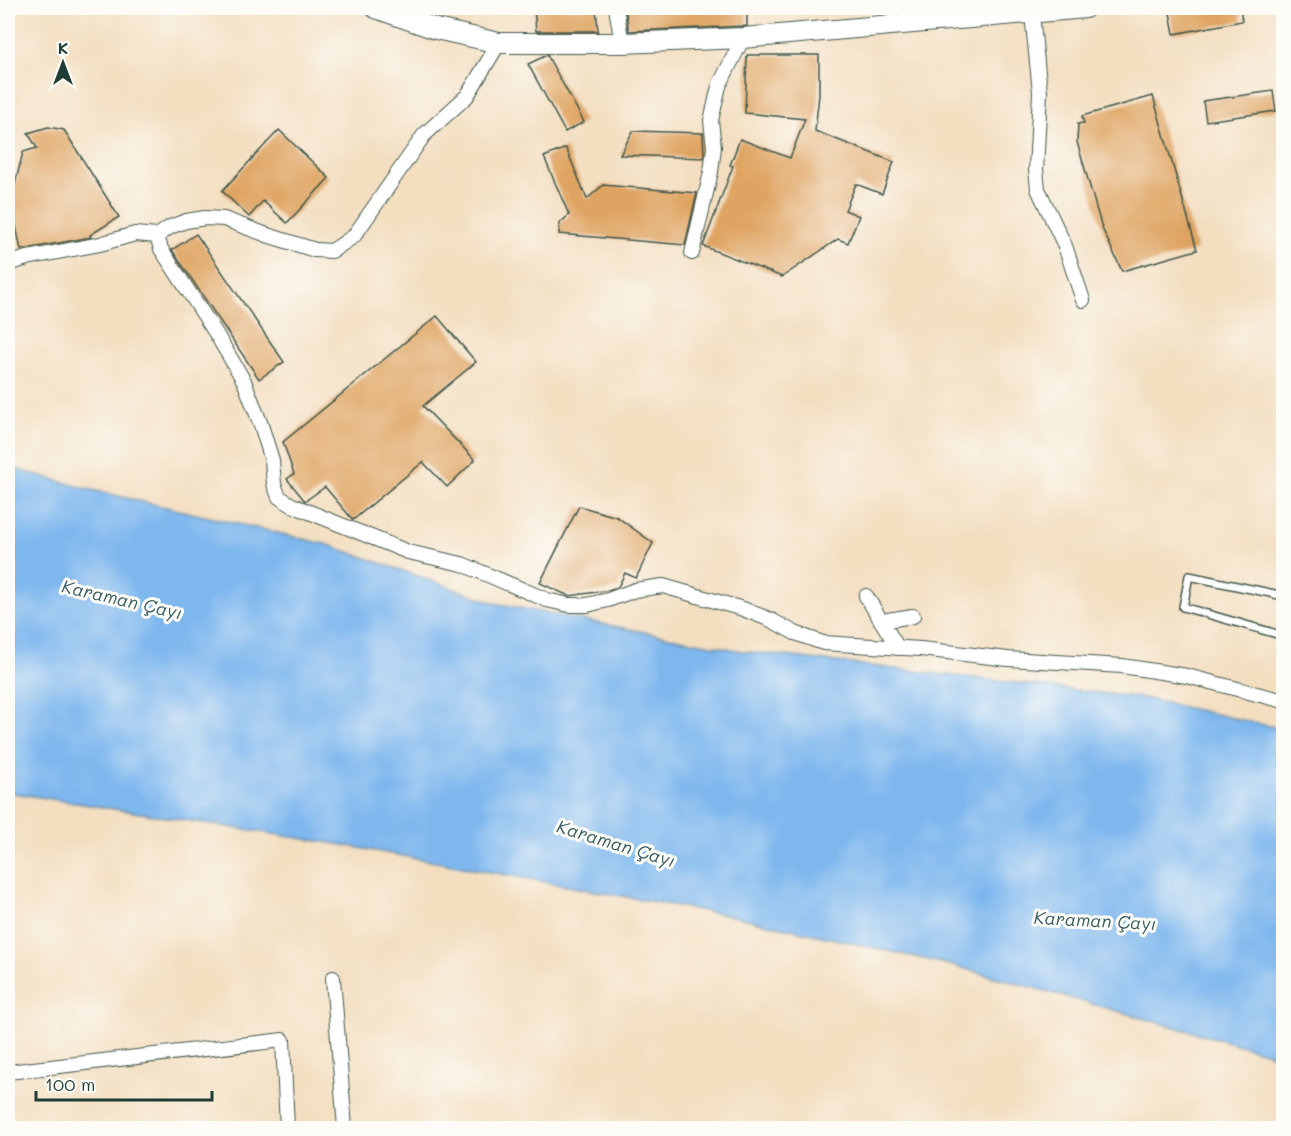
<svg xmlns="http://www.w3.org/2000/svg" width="1291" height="1136" font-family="Mali,sans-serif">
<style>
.water{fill:#7eb7ee;stroke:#4e7a91;stroke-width:1.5}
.building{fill:#dfa462}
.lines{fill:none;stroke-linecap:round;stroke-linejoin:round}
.lane-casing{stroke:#3f5549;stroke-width:10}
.street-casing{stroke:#3f5549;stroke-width:16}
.secondary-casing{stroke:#3f5549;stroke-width:22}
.lane{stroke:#fff;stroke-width:7}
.street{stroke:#fff;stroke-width:14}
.secondary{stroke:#fff;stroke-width:20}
.labels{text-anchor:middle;stroke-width:6;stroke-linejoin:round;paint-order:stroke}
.water-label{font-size:18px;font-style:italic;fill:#375c62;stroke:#fdfcf7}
</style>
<rect width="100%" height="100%" fill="#fdfcf7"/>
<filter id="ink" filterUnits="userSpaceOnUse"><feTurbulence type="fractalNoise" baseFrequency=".0167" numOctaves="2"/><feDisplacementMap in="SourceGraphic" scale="12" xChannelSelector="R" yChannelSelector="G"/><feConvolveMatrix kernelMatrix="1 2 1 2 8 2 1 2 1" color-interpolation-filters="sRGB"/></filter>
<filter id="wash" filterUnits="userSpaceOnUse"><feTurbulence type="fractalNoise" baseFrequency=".008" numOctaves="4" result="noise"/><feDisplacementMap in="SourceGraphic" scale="24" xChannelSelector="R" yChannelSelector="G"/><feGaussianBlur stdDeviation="1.35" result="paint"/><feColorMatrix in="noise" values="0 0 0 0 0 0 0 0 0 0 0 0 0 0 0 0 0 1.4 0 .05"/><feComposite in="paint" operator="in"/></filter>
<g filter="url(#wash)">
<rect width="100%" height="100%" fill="#f3dec0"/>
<!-- water -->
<path class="water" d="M 8,467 L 88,489 L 329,545 L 495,603 L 742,651 L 1143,698 L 1283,729 L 1283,1057 L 955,966 L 737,917 L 343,845 L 8,792 Z"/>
<g id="blocks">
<!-- building -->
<g class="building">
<path d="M 534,8 L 596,8 L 598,31 L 536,31 Z"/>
<path d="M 625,8 L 747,8 L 747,26 L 629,31 Z"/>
<path d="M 1201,8 L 1240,8 L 1242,21 L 1174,34 L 1170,13 Z"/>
<path d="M 547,55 L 584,122 L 565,132 L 528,64 Z"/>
<path d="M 747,55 L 819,55 L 819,95 L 815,131 L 894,162 L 882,194 L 856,184 L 845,210 L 859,216 L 848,243 L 838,239 L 782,277 L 703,246 L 733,166 L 730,165 L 740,139 L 790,158 L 805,119 L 745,113 Z"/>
<path d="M 1273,91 L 1276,111 L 1206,121 L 1203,101 Z"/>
<path d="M 1153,96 L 1197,250 L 1122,271 L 1102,228 L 1077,142 L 1078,124 L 1084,123 L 1082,116 Z"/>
<path d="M 48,127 L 64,130 L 119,217 L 90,235 L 91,237 L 21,250 L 13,212 L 8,213 L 23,152 L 37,148 L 28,133 Z"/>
<path d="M 279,130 L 329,178 L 287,223 L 263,201 L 249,217 L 222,191 Z"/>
<path d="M 633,131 L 703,133 L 704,158 L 620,155 Z"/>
<path d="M 566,148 L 587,199 L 603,185 L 697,193 L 685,245 L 559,234 L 560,223 L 569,215 L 544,157 Z"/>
<path d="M 196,234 L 284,362 L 259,379 L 172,250 Z"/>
<path d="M 437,316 L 476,362 L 423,406 L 475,460 L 447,487 L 423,462 L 353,520 L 325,487 L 305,501 L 287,479 L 294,474 L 283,442 Z"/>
<path d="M 579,506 L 617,517 L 653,543 L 636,578 L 625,573 L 618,587 L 610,590 L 569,596 L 540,583 Z"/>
</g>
</g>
</g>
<g filter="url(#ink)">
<use href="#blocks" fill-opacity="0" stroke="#3f5549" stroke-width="1.5"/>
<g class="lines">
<defs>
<path id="lane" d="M 1284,596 L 1189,576 L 1183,607 L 1284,636"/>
<g id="street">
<path d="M 616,8 L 622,43"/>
<path d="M 1032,14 L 1040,92 L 1036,170 L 1038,189 L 1065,246 L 1083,300"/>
<path d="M 499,43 L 467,96 L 424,135 L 354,236 L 332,251 L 315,250 L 267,235 L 224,219 L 205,218 L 186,221 L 170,227 L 157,236 L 161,249 L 215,332 L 244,381 L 261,425 L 272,460 L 274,484 L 279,497 L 292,505 L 408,552 L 462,564 L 547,600 L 569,605 L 587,605 L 608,600 L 635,590 L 663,586 L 743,609 L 771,620 L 795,633 L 823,643 L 921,649 L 1008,659 L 1122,666 L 1187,676 L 1284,701"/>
<path d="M 692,253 L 711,172 L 714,147 L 711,121 L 719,86 L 743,38"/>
<path d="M 8,264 L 27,258 L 100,244 L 135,234 L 157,236"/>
<path d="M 866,596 L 898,648"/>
<path d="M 881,621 L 913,616"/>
<path d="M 333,978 L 345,1128"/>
<path d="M 8,1072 L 283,1040 L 287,1128"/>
</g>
<path id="secondary" d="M 376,8 L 436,29 L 499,43 L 622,43 L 743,38 L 1085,8"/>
</defs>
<!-- lane casing -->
<use href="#lane" class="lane-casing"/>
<!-- street casing -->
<use href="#street" class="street-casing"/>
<!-- secondary casing -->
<use href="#secondary" class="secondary-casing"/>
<!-- lane -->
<use href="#lane" class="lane"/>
<!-- street -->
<use href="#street" class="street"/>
<!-- secondary -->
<use href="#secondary" class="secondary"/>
</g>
</g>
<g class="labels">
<!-- water labels -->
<g class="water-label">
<text transform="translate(122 600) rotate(13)" y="6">Karaman Çayı</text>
<text transform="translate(616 844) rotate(17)" y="6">Karaman Çayı</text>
<text transform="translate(1095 921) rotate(3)" y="6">Karaman Çayı</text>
</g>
</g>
<!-- margin -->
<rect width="1291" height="1136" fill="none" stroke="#fdfcf7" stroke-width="30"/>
<!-- north arrow -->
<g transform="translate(63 63)" stroke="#fdfcf7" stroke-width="4.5" paint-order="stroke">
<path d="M0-4.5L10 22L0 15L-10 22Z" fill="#1f3d34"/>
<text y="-9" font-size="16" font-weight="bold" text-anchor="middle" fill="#1f3d34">K</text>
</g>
<!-- scale -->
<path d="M36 1091v9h176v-9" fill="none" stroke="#1f3d34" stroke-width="3"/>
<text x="45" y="1091" font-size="18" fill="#1f3d34" stroke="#fdfcf7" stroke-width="4.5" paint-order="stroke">100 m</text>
</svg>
